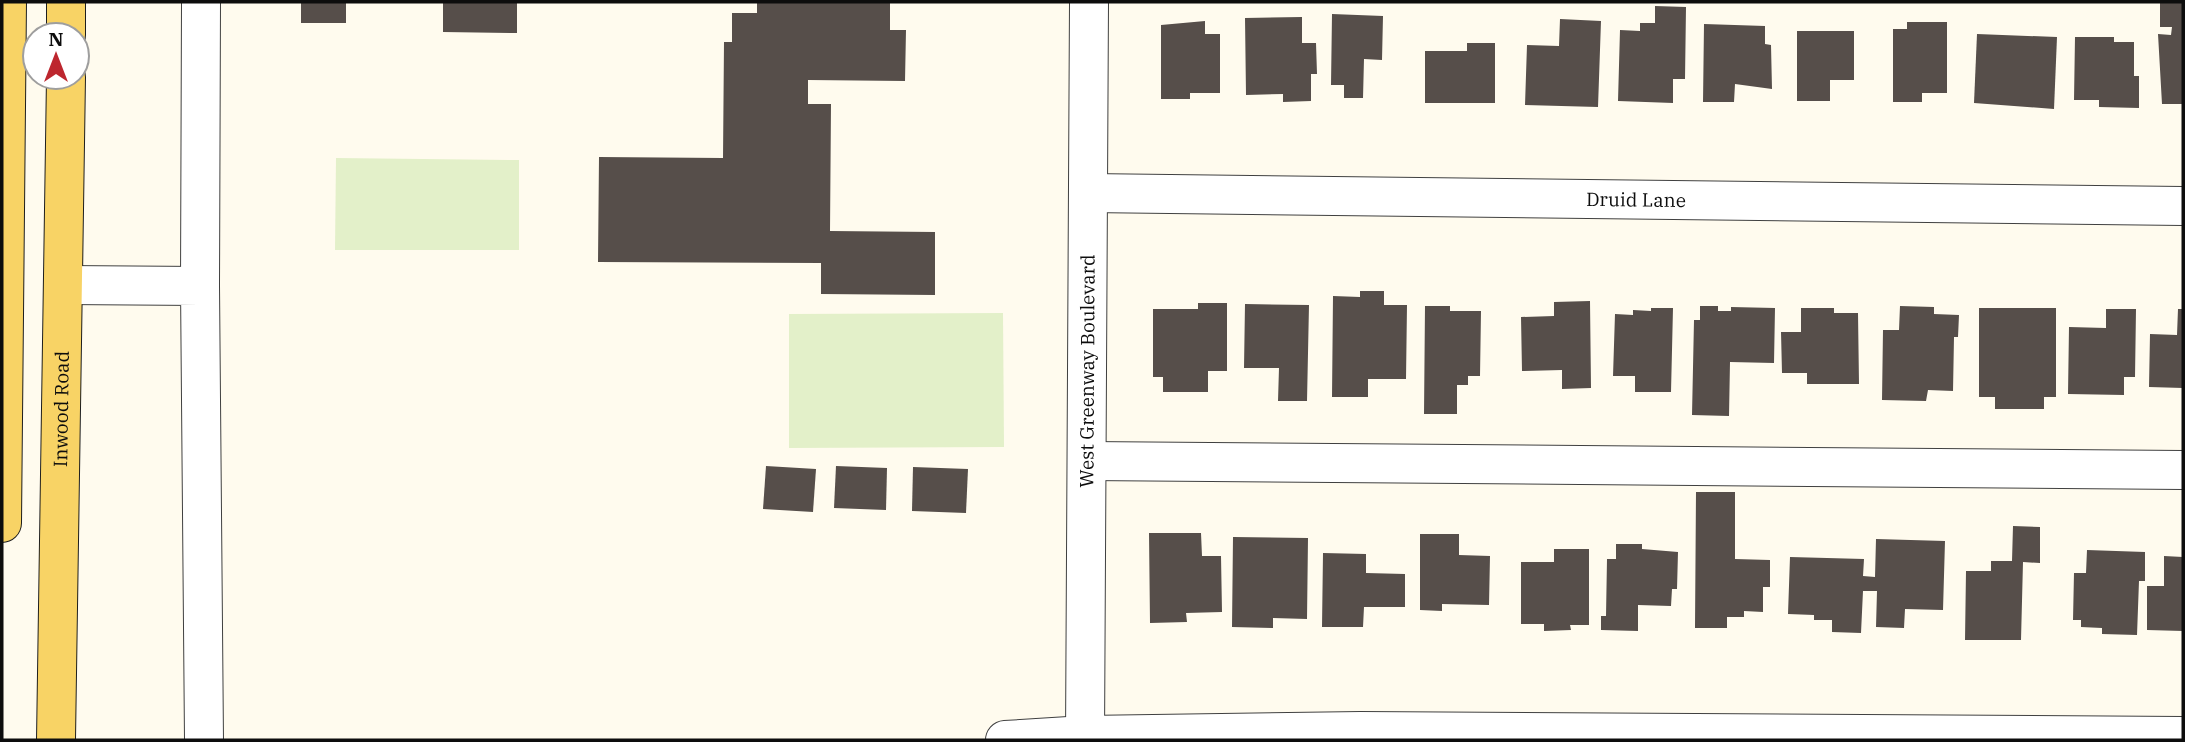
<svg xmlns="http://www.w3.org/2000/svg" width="2185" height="742" font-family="'IBM Plex Serif',serif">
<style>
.pitch{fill:#e3f0c9}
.building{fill:#564e4a}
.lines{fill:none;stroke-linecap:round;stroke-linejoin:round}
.minor-casing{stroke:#404040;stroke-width:40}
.major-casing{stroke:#1e1e1e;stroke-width:40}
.minor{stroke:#fff;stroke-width:38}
.major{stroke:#f8d365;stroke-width:38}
.labels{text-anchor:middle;stroke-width:7;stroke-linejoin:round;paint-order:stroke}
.street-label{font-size:19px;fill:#0d0d0d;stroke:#fff}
</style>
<rect width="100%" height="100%" fill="#fffbee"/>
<!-- pitch -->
<g class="pitch">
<path d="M 336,158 L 519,160 L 519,250 L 335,250 Z"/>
<path d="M 1003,313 L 1004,447 L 789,448 L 789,314 Z"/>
</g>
<!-- building -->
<g class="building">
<rect x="301" y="2" width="45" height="21"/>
<path d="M 443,2 L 517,2 L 517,33 L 443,32 Z"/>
<path d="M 757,2 L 890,2 L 890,30 L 906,30 L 905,81 L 808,80 L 808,104 L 831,104 L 830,231 L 935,232 L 935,295 L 821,294 L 821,263 L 598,262 L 599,157 L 723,158 L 724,42 L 732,42 L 732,13 L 757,13 Z"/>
<path d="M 2160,2 L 2183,2 L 2183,104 L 2162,104 L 2158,34 L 2171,35 L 2172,27 L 2160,27 Z"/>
<path d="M 1655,6 L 1686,7 L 1685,79 L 1673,79 L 1673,103 L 1618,101 L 1620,30 L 1640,31 L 1640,23 L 1655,23 Z"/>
<path d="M 1332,14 L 1383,16 L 1382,60 L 1364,59 L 1363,98 L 1344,98 L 1344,85 L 1331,85 Z"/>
<path d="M 1302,17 L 1302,43 L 1316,43 L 1317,74 L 1311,74 L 1311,101 L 1283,102 L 1283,94 L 1246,95 L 1245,18 Z"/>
<path d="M 1560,19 L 1601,21 L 1598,107 L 1525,105 L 1527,45 L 1559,46 Z"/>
<path d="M 1205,21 L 1205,34 L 1220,34 L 1220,93 L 1190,93 L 1190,99 L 1161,99 L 1161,25 Z"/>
<path d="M 1907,22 L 1947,22 L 1947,93 L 1922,93 L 1922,102 L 1893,102 L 1893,29 L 1907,29 Z"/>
<path d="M 1704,24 L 1765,26 L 1765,44 L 1771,45 L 1772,89 L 1735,84 L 1734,102 L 1703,102 Z"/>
<path d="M 1797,31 L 1854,31 L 1854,80 L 1830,80 L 1830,101 L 1797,101 Z"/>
<path d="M 1977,34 L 2057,37 L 2054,109 L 1974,103 Z"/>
<path d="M 2075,37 L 2114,37 L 2114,42 L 2134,42 L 2134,76 L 2139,76 L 2139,108 L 2099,107 L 2099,100 L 2074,100 Z"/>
<path d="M 1467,43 L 1495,43 L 1495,103 L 1425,103 L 1425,51 L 1467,51 Z"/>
<path d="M 1360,291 L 1384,291 L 1384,305 L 1407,305 L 1406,379 L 1368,379 L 1368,397 L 1332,397 L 1333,296 L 1360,297 Z"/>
<path d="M 1590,301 L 1591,388 L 1562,389 L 1562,370 L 1522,371 L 1521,317 L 1554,316 L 1554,302 Z"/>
<path d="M 1198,303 L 1227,303 L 1227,371 L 1208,371 L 1208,392 L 1163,392 L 1163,377 L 1153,377 L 1153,309 L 1198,309 Z"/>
<path d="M 1245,304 L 1309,305 L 1307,401 L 1278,401 L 1279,368 L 1244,368 Z"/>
<path d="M 1425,306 L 1450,306 L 1450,311 L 1481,311 L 1480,376 L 1468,376 L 1468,385 L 1457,385 L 1457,414 L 1424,414 Z"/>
<path d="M 1700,306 L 1718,306 L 1718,311 L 1731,311 L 1731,307 L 1775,308 L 1774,363 L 1730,362 L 1729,416 L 1692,415 L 1694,320 L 1700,320 Z"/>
<path d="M 1900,306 L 1934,307 L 1934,314 L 1959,315 L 1958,337 L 1954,337 L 1953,391 L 1928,390 L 1926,401 L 1882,400 L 1883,330 L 1899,330 Z"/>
<path d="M 1651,308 L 1673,308 L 1671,392 L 1635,392 L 1635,376 L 1613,376 L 1615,314 L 1633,315 L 1633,310 L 1651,311 Z"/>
<path d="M 1801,308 L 1834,308 L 1834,313 L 1858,313 L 1859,384 L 1807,384 L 1807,373 L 1782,373 L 1781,332 L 1801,332 Z"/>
<path d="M 1979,308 L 2056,308 L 2056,397 L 2044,397 L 2044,409 L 1995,409 L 1995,397 L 1979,397 Z"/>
<path d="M 2106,309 L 2136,309 L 2135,377 L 2124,377 L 2124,395 L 2068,394 L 2069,327 L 2106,328 Z"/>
<path d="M 2178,309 L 2183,309 L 2183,388 L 2149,387 L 2150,334 L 2177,335 Z"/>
<path d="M 766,466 L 816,469 L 813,512 L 763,509 Z"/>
<path d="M 836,466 L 887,468 L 886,510 L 834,508 Z"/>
<path d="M 913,467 L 968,469 L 966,513 L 912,511 Z"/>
<path d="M 1696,492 L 1735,492 L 1735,559 L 1770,560 L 1770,587 L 1763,587 L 1763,612 L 1744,611 L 1744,617 L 1727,617 L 1727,628 L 1695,628 Z"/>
<path d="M 2013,526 L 2040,527 L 2040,563 L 2023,562 L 2021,640 L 1965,640 L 1966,571 L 1991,571 L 1991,561 L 2012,561 Z"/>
<path d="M 1149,533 L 1201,533 L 1202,556 L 1221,556 L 1222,612 L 1186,613 L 1187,622 L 1150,623 Z"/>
<path d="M 1420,534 L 1459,534 L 1459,555 L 1490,556 L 1489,605 L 1442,604 L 1442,611 L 1420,610 Z"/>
<path d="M 1233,537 L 1308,538 L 1307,619 L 1273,618 L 1273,628 L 1232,627 Z"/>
<path d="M 1876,539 L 1945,541 L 1943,610 L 1905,609 L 1904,628 L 1876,627 L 1877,591 L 1863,591 L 1861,633 L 1832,632 L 1832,620 L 1814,620 L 1814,615 L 1788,614 L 1790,557 L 1864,559 L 1863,576 L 1875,577 Z"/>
<path d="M 1616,544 L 1642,544 L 1642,549 L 1678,552 L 1677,589 L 1672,589 L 1671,606 L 1638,605 L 1638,631 L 1601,630 L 1601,616 L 1606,616 L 1607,559 L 1616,559 Z"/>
<path d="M 1554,549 L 1589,549 L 1589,625 L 1570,625 L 1571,630 L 1544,631 L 1544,624 L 1521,624 L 1521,562 L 1554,562 Z"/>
<path d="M 2087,550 L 2145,552 L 2145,581 L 2139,581 L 2137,635 L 2102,634 L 2102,628 L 2081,627 L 2081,620 L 2073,620 L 2074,573 L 2086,573 Z"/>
<path d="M 1323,553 L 1366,554 L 1366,573 L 1405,574 L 1405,607 L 1364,607 L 1363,627 L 1322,627 Z"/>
<path d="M 2164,556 L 2183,557 L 2183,631 L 2147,630 L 2147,586 L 2164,586 Z"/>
</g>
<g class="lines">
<defs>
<g id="minor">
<path id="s1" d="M 1088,193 L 2183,206"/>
<path d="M 65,285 L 200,286 L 204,740"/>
<path d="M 200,286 L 201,2"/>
<path d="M 1087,461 L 2183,470"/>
<path d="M 1005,740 L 1085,735 L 1361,731 L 2183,736"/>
<path id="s2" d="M 1085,740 L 1089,2"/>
</g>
<g id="major">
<path d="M 66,35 L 66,2"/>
<path d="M 2,523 L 7,2"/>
<path id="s3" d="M 56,740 L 66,77"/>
</g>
</defs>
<!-- minor casing -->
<use href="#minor" class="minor-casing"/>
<!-- major casing -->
<use href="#major" class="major-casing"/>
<!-- minor -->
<use href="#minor" class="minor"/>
<!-- major -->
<use href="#major" class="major"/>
</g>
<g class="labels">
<!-- street labels -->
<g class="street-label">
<text dy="7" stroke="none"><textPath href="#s1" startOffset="548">Druid Lane</textPath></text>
<text dy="7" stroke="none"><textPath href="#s2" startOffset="369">West Greenway Boulevard</textPath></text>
<text dy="7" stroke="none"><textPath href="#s3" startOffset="331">Inwood Road</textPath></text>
</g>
</g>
<!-- border -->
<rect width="2185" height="742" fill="none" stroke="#0d0d0d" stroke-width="7"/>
<!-- north arrow -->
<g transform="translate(56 56)"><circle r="33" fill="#ffffff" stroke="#9e9e9e" stroke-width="2"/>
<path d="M0-5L12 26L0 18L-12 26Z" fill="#bd262e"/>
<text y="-10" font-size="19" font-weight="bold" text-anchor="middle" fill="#0d0d0d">N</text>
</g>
</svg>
